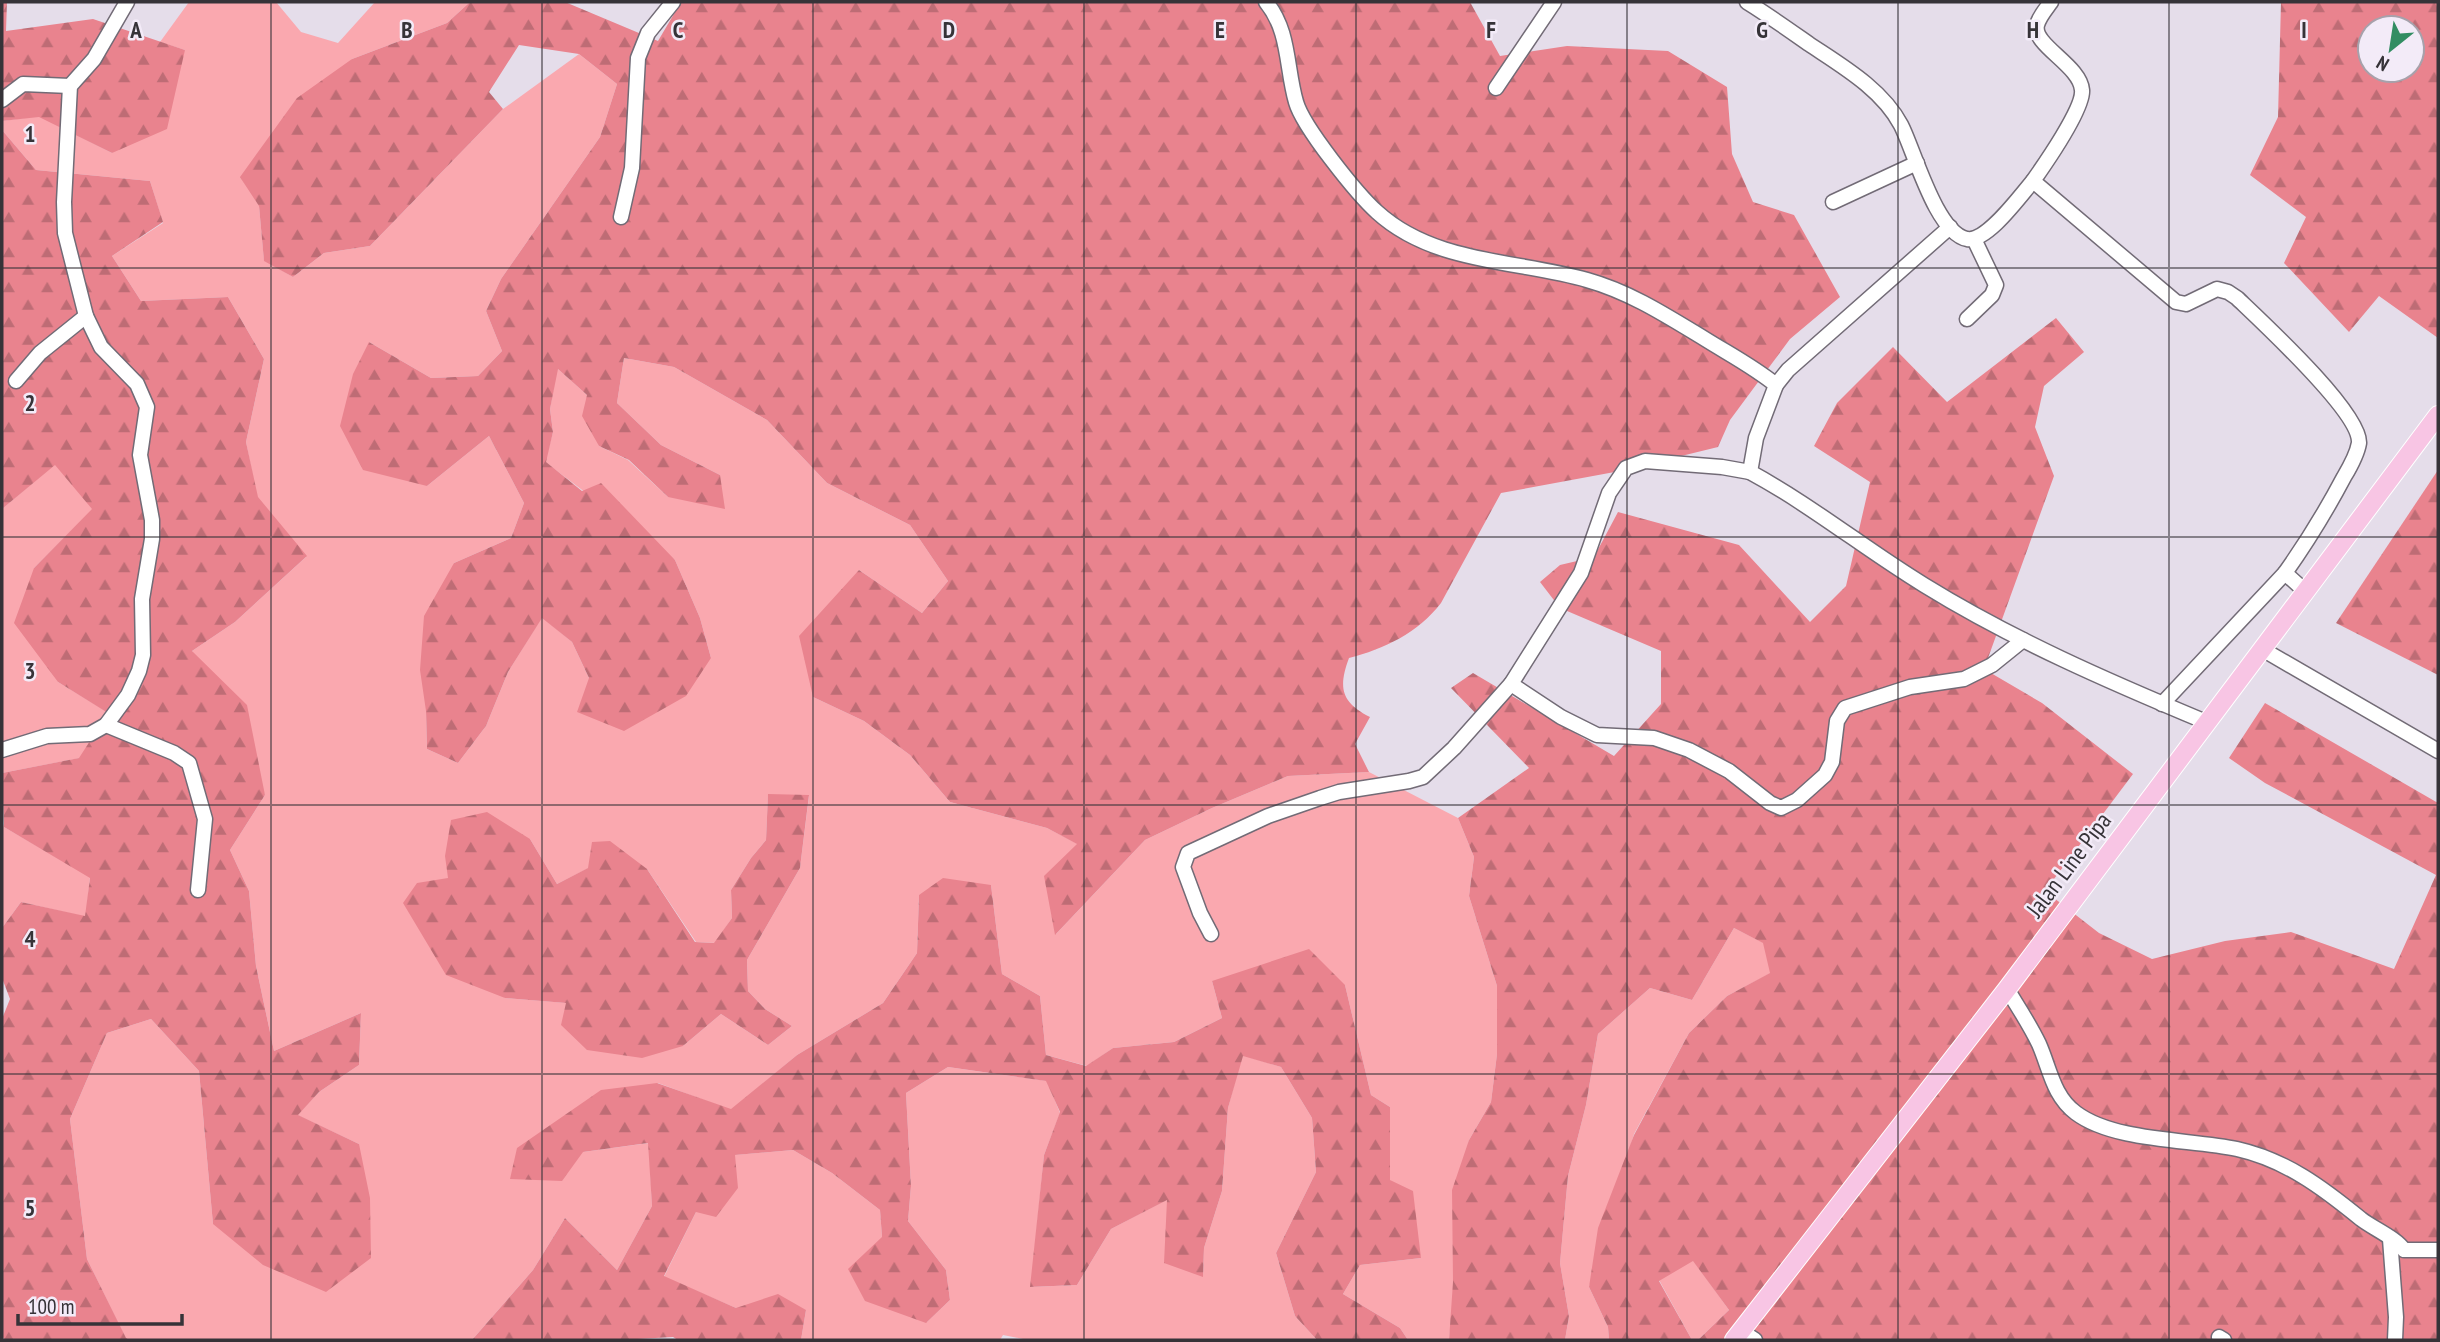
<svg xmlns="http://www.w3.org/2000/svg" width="2440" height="1342" font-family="'PT Sans Narrow',sans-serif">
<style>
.green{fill:#faa8af;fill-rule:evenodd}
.forest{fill:url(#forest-firs);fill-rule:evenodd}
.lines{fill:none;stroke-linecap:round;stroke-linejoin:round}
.minor-casing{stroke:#726b76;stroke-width:17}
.major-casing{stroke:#fff;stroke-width:20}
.minor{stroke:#fff;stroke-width:14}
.major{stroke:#f8c5e4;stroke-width:18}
.grid{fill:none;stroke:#363338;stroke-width:2;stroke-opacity:0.55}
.labels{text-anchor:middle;stroke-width:5;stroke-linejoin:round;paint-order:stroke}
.street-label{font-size:24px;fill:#363338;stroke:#f3ebf8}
.grid-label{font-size:23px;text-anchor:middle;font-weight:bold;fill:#363338;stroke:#f3ebf8;stroke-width:5;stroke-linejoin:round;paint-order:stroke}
</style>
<defs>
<pattern id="forest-firs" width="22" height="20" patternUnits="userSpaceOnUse" patternTransform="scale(1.75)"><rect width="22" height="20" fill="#e9838e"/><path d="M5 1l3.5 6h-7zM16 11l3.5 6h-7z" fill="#be6c75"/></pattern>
</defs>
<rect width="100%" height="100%" fill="#e5ddea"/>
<!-- green -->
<g class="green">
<path d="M 189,2 L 276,2 L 301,32 L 338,43 L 375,2 L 470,2 L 447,23 L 352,59 L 259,206 L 264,260 L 293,277 L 324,253 L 370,246 L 503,109 L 579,54 L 617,84 L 600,137 L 501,279 L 486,311 L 502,351 L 478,376 L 431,378 L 369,342 L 427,486 L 489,436 L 524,503 L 511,538 L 454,563 L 426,711 L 427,749 L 458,763 L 486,726 L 508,672 L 542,617 L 572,642 L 589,678 L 711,658 L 700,618 L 675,560 L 545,462 L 553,432 L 550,409 L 557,368 L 587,395 L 599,446 L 628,460 L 668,497 L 720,475 L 661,445 L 617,403 L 624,358 L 674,367 L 767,420 L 827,483 L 910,525 L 948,581 L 922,613 L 859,570 L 813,697 L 864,721 L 910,755 L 950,802 L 1047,828 L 1078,844 L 1056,934 L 1145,840 L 1212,808 L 1288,776 L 1369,772 L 1458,818 L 1474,857 L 1469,896 L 1497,986 L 1497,1054 L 1491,1102 L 1469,1140 L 1449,1340 L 1408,1340 L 1400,1328 L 1343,1294 L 1360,1265 L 1421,1258 L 1390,1180 L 1390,1107 L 1371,1095 L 1345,985 L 1212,981 L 1222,1018 L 1174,1042 L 1113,1048 L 1087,1066 L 1046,1055 L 1040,996 L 1002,974 L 991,885 L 919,895 L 917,953 L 883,1003 L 797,1055 L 731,1110 L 658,1083 L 583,1152 L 649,1143 L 652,1206 L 617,1270 L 565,1218 L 533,1270 L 472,1340 L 126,1339 L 87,1259 L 70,1119 L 107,1033 L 151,1019 L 199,1071 L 213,1224 L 359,1144 L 297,1115 L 319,1092 L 359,1065 L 361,1013 L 274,1051 L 256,966 L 249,891 L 230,850 L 265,795 L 192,651 L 235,622 L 306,557 L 257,497 L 246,442 L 264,359 L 228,297 L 141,301 L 112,256 L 163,223 L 150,181 L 36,170 L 2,130 L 2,121 L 39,116 L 112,153 L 185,50 L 160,42 ZM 768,795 L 809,796 L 800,868 L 747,960 L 748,991 L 765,1009 L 792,1026 L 768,1045 L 721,1014 L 683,1046 L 567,1003 L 505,998 L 417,884 L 448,879 L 530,839 L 557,884 L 589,868 L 647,869 L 696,942 L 715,943 L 732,918 L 731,890 L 751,858 L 766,840 Z"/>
<path d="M 55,464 L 93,509 L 34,568 L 58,682 L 109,713 L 80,758 L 2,773 L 2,509 Z"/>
<path d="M 2,820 L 4,827 L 90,877 L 86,917 L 21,902 L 2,928 Z"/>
<path d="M 1734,928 L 1764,943 L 1771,973 L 1727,996 L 1689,1033 L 1634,1134 L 1589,1287 L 1608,1327 L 1609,1340 L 1565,1340 L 1569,1316 L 1560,1263 L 1568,1176 L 1586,1105 L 1598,1034 L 1650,988 L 1692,1000 Z"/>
<path d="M 1242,1055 L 1281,1067 L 1312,1118 L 1316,1172 L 1276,1253 L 1295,1316 L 1317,1340 L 1028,1340 L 1003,1335 L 1000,1340 L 801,1340 L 806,1310 L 736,1308 L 664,1277 L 696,1212 L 734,1155 L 793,1150 L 832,1173 L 880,1210 L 882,1237 L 927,1322 L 950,1300 L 946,1270 L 908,1221 L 911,1186 L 906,1093 L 948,1067 L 1047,1081 L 1060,1113 L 1044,1155 L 1031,1287 L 1077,1285 L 1111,1229 L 1168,1199 L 1203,1276 L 1204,1248 L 1222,1191 L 1228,1108 Z"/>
<path d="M 1693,1260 L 1729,1310 L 1698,1340 L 1692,1340 L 1659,1280 Z"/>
</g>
<!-- forest -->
<g class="forest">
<path d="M 2,2 L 7,2 L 6,31 L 93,19 L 185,50 L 167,129 L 112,153 L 39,117 L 2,121 Z"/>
<path d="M 470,2 L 565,2 L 658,41 L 681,2 L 1470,2 L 1500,56 L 1567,46 L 1668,51 L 1727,87 L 1732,154 L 1753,202 L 1794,215 L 1840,297 L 1790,339 L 1730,420 L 1718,447 L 1620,471 L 1501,493 L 1441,603 C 1418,633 1384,649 1349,658 C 1338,688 1341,702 1370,717 L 1355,744 L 1369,772 L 1288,776 L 1212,808 L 1145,840 L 1055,935 L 1044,876 L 1077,844 L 1047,828 L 950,802 L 910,755 L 864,721 L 813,697 L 799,636 L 859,570 L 922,613 L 948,581 L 910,525 L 827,483 L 767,420 L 674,367 L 624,358 L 617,403 L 661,445 L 720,475 L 725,509 L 668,497 L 629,460 L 599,446 L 582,416 L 587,395 L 558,369 L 550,409 L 553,432 L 546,462 L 582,491 L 601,483 L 675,560 L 700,618 L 711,658 L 686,696 L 624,731 L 577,712 L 589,678 L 572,642 L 542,618 L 508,672 L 486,726 L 458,763 L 427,749 L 426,711 L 420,670 L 424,616 L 454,563 L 511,538 L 524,503 L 489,436 L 427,486 L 363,470 L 340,426 L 353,374 L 369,342 L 431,378 L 478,376 L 502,351 L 486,311 L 501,279 L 600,137 L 617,84 L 579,54 L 519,45 L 489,92 L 503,109 L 370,246 L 324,253 L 293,277 L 264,261 L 259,206 L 240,177 L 297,98 L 352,59 L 447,23 Z"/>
<path d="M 2281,2 L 2438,2 L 2438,338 L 2379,296 L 2349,332 L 2284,263 L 2306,217 L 2250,175 L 2278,117 ZM 2412,28 L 2412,70 L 2370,70 L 2370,28 Z"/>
<path d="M 2,130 L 36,170 L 150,181 L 163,222 L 112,256 L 141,301 L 228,297 L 264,359 L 246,442 L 258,497 L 307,556 L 235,622 L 192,651 L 247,705 L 265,795 L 230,850 L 249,891 L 256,966 L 274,1051 L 361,1013 L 359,1065 L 319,1092 L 298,1115 L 359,1144 L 370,1198 L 371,1258 L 326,1292 L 263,1265 L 213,1224 L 199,1071 L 151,1019 L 107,1033 L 70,1119 L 87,1259 L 126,1338 L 129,1340 L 5,1340 L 2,1336 L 2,1019 L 10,999 L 2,978 L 2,928 L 21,902 L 85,916 L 90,878 L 4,827 L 2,773 L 79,758 L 108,713 L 58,682 L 14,623 L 34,568 L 92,509 L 55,465 L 2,509 Z"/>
<path d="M 2056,318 L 2084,352 L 2044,386 L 2035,427 L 2054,476 L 1984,669 L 2042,703 L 2133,774 L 2045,891 L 2099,933 L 2152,959 L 2225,941 L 2291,932 L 2394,969 L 2436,875 L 2265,783 L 2229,758 L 2265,703 L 2438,803 L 2438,1340 L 1698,1340 L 1729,1310 L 1693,1261 L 1659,1281 L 1692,1340 L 1609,1340 L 1608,1327 L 1589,1287 L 1598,1228 L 1634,1135 L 1689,1033 L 1727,996 L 1770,973 L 1763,943 L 1734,928 L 1692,1000 L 1650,988 L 1598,1034 L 1586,1105 L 1568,1176 L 1560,1263 L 1569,1316 L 1565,1340 L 1449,1340 L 1453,1282 L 1452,1190 L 1469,1140 L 1491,1102 L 1497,1054 L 1497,986 L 1469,896 L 1474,857 L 1458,818 L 1529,768 L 1451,688 L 1473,673 L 1614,756 L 1661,704 L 1661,651 L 1560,608 L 1540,582 L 1560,565 L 1594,557 L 1618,512 L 1739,545 L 1810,622 L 1846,586 L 1870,482 L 1814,446 L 1837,403 L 1893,347 L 1947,402 Z"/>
<path d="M 2438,470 L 2438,675 L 2336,623 Z"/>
<path d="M 768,794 L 809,795 L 800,868 L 747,960 L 748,991 L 765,1009 L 792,1026 L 768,1045 L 721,1014 L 683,1046 L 642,1058 L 587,1050 L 561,1025 L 566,1003 L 505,998 L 446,975 L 403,903 L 417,883 L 448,878 L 445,856 L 451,820 L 487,812 L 530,839 L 557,884 L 588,868 L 592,842 L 610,841 L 647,869 L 695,942 L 714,943 L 732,918 L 731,890 L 751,858 L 766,840 Z"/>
<path d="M 943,878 L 991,885 L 1002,974 L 1040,996 L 1046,1055 L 1086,1066 L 1113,1048 L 1174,1042 L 1222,1018 L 1212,981 L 1309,949 L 1345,985 L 1371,1095 L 1390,1107 L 1390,1180 L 1413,1191 L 1421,1258 L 1360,1265 L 1343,1294 L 1400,1328 L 1408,1340 L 1317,1340 L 1295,1316 L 1276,1253 L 1316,1172 L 1312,1118 L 1281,1067 L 1243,1056 L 1228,1108 L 1222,1191 L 1204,1248 L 1203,1277 L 1164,1263 L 1167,1200 L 1111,1229 L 1077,1285 L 1030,1287 L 1044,1155 L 1060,1112 L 1046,1081 L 948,1067 L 906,1093 L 911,1186 L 908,1221 L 946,1270 L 950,1300 L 926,1323 L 865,1301 L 848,1269 L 882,1237 L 880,1210 L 832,1173 L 793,1150 L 735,1155 L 738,1188 L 716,1217 L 696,1212 L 664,1276 L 736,1308 L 778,1294 L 806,1310 L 801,1340 L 678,1340 L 673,1337 L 620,1340 L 472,1340 L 533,1270 L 565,1218 L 617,1270 L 652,1206 L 648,1143 L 583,1152 L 562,1181 L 510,1179 L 517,1148 L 601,1090 L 657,1083 L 731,1109 L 797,1055 L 883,1003 L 917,953 L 919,895 Z"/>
</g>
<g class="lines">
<defs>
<g id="minor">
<path d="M 1266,2 C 1290,31 1286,68 1296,102 C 1303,127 1357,194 1377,212 C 1434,264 1517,260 1587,280 C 1630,292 1667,316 1705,339 C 1729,354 1754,367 1776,385 L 1756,438 L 1750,472 C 1811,505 1865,549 1924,585 C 2013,640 2110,682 2206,722"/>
<path d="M 1747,2 C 1768,15 1789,30 1809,44 C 1842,66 1882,89 1901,125 C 1914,150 1936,233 1967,239 C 1987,242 2020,196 2033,181"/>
<path d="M 2051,2 C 2046,9 2039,17 2037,25 C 2032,45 2080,65 2082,90 C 2084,108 2045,164 2033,181 L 2176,302 L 2186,304 L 2217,289 L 2228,292 L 2237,298 C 2261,321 2361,413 2359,443 C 2357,455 2350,467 2344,477 C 2326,511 2307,542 2285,573 L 2306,592"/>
<path d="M 1496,88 L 1554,2"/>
<path d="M 2,100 L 23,84 L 70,86"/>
<path d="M 1833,202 L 1917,163"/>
<path d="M 621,217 L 632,168 L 638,58 L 648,33 L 673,2"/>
<path d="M 1967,319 L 1992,295 L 1996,285 L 1974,239"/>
<path d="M 16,381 L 40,353 L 86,316"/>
<path d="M 1776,385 L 1788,370 L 1950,227"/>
<path d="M 1750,472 L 1722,467 L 1645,461 L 1626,468 L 1609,493 L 1581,573 L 1511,684 L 1561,717 L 1597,735 L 1654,738 L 1689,750 L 1729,771 L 1770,803 L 1781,808 L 1797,800 L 1825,775 L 1832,762 L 1837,721 L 1845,708 L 1910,687 L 1964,679 L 1992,665 L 2023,640"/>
<path d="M 2262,649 L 2438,751"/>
<path d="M 2162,704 L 2285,573"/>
<path d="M 106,725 L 174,753 L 189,763 L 205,819 L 198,890"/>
<path d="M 2,750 L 47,736 L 90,734 L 106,725 L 128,695 L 139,671 L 143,655 L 142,599 L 152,539 L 152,520 L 140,455 L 147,407 L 137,384 L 101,347 L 86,316 L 65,233 L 64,202 L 70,86 L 94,59 L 127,2"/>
<path d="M 1211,934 L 1200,913 L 1183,867 L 1188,853 L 1268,816 L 1320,798 L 1339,792 L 1409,781 L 1423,777 L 1454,748 L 1511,684"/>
<path d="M 2007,989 C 2018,1007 2030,1025 2039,1044 C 2050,1069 2053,1096 2076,1113 C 2115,1142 2191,1139 2237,1149 C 2286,1160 2323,1188 2361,1219 C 2374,1229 2396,1238 2404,1250 L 2438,1250"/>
<path d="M 2390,1239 L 2396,1317 L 2395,1340"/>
<path d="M 1741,1331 L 1755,1340"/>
<path d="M 2219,1337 L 2224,1340"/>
</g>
<path id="major" d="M 1734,1340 L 2007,989 L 2438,415"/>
</defs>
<!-- minor casing -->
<use href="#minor" class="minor-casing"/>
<!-- major casing -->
<use href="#major" class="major-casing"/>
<!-- minor -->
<use href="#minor" class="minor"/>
<!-- major -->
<use href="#major" class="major"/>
</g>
<!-- grid -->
<path class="grid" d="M 271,2 L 271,1340M 542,2 L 542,1340M 813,2 L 813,1340M 1084,2 L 1084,1340M 1356,2 L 1356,1340M 1627,2 L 1627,1340M 1898,2 L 1898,1340M 2169,2 L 2169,1340M 2,268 L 2438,268M 2,537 L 2438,537M 2,805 L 2438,805M 2,1074 L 2438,1074"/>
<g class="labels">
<!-- street labels -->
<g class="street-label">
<text transform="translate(2069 865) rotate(-53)" y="8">Jalan Line Pipa</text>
</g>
</g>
<g class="grid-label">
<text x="136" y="38">A</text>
<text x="407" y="38">B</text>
<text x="678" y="38">C</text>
<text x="949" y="38">D</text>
<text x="1220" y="38">E</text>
<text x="1491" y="38">F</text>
<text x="1762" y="38">G</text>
<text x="2033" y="38">H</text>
<text x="2304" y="38">I</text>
<text x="30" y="142">1</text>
<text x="30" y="411">2</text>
<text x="30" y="679">3</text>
<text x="30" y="947">4</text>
<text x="30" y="1216">5</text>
</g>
<!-- border -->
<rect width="2440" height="1342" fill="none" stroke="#363338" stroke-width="7"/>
<!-- north arrow -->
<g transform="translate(2391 49) rotate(210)"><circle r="33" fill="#f3ebf8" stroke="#a7a1ab" stroke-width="2"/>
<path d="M0-5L12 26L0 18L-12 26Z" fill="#328d62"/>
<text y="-10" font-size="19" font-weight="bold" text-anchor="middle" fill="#363338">N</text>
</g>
<!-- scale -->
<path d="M18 1314v10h164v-10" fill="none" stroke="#363338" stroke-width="3.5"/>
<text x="28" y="1314" font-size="21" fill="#363338" stroke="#f3ebf8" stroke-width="5" paint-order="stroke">100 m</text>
</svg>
